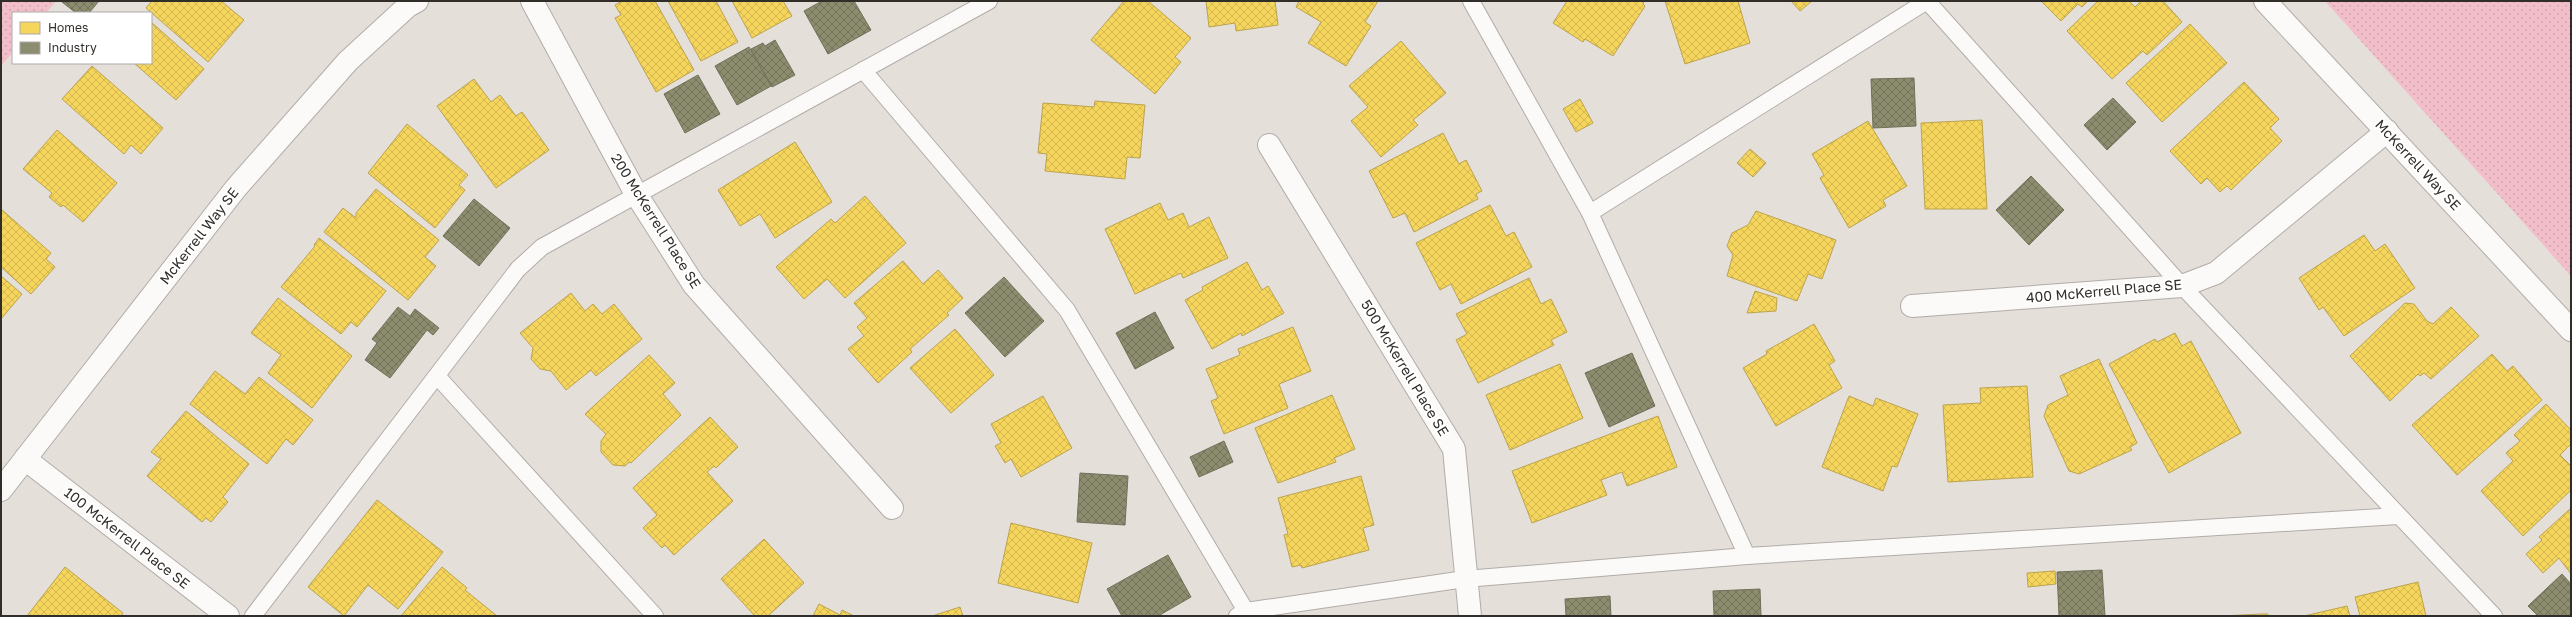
<svg xmlns="http://www.w3.org/2000/svg" width="2572" height="617" font-family="'Golos Text',sans-serif">
<style>
.grass{fill:url(#grass-dots)}
.homes{fill:url(#homes-cross-hatch);stroke:#bba34d}
.industry{fill:url(#industry-cross-hatch);stroke:#717059}
.lines{fill:none;stroke-linecap:round;stroke-linejoin:round}
.service-casing{stroke:#b1aca8;stroke-width:18}
.minor-casing{stroke:#b1aca8;stroke-width:24}
.service{stroke:#fbfaf9;stroke-width:16}
.minor{stroke:#fbfaf9;stroke-width:22}
.labels{text-anchor:middle;stroke-width:4;stroke-linejoin:round;paint-order:stroke}
.street-label{font-size:14px;fill:#312d29;stroke:#fff}
</style>
<defs>
<pattern id="grass-dots" width="8" height="8" patternUnits="userSpaceOnUse"><rect width="8" height="8" fill="#f2bec9"/><path d="M2 2h.1M6 6h.1" fill="none" stroke="#d0a4ad" stroke-width="1.8" stroke-linecap="round"/></pattern>
<pattern id="homes-cross-hatch" width="8" height="8" patternUnits="userSpaceOnUse"><rect width="8" height="8" fill="#f6d55c"/><path d="M0 0l8 8M0 8l8-8" fill="none" stroke="#d3b750"/></pattern>
<pattern id="industry-cross-hatch" width="8" height="8" patternUnits="userSpaceOnUse"><rect width="8" height="8" fill="#8c8c6e"/><path d="M0 0l8 8M0 8l8-8" fill="none" stroke="#73735a"/></pattern>
</defs>
<rect width="100%" height="100%" fill="#e5dfda"/>
<!-- grass -->
<g class="grass">
<path d="M 1,1 L 56,1 L 46,13 L 13,13 L 13,52 L 1,66 Z"/>
<path d="M 2325,1 L 2571,1 L 2571,276 Z"/>
</g>
<!-- homes -->
<g class="homes">
<path d="M 152,1 L 221,1 L 244,20 L 208,62 L 146,8 Z"/>
<path d="M 622,1 L 655,1 L 694,70 L 656,92 L 615,18 L 621,15 L 615,5 Z"/>
<path d="M 668,1 L 716,1 L 738,42 L 701,61 Z"/>
<path d="M 732,1 L 783,1 L 792,16 L 752,38 Z"/>
<path d="M 1124,1 L 1148,1 L 1191,38 L 1175,57 L 1181,62 L 1155,94 L 1091,40 Z"/>
<path d="M 1206,1 L 1275,1 L 1278,25 L 1236,31 L 1235,23 L 1209,27 Z"/>
<path d="M 1299,1 L 1378,1 L 1365,22 L 1371,26 L 1346,66 L 1308,43 L 1321,22 L 1296,7 Z"/>
<path d="M 1567,1 L 1644,1 L 1643,4 L 1645,6 L 1613,56 L 1585,39 L 1583,42 L 1553,23 Z"/>
<path d="M 1665,1 L 1738,1 L 1750,43 L 1685,64 Z"/>
<path d="M 1791,1 L 1812,1 L 1800,11 Z"/>
<path d="M 2041,1 L 2088,1 L 2082,7 L 2078,4 L 2061,21 Z"/>
<path d="M 2098,1 L 2129,1 L 2135,7 L 2141,1 L 2163,1 L 2182,22 L 2147,55 L 2143,51 L 2112,79 L 2067,31 Z"/>
<path d="M 151,22 L 204,69 L 176,100 L 134,63 L 151,63 Z"/>
<path d="M 2190,24 L 2227,63 L 2162,122 L 2126,83 Z"/>
<path d="M 1401,41 L 1446,93 L 1413,120 L 1418,125 L 1381,157 L 1351,121 L 1368,107 L 1349,86 Z"/>
<path d="M 92,66 L 163,128 L 141,154 L 131,145 L 124,154 L 62,99 Z"/>
<path d="M 474,79 L 491,102 L 500,95 L 516,116 L 522,112 L 549,150 L 496,188 L 437,106 Z"/>
<path d="M 2244,82 L 2279,119 L 2270,128 L 2282,141 L 2231,190 L 2227,186 L 2220,192 L 2207,178 L 2201,184 L 2170,151 Z"/>
<path d="M 1580,99 L 1593,123 L 1576,132 L 1563,109 Z"/>
<path d="M 1095,101 L 1145,105 L 1140,158 L 1127,157 L 1125,179 L 1045,171 L 1047,154 L 1038,153 L 1043,103 L 1094,107 Z"/>
<path d="M 1982,120 L 1987,209 L 1925,209 L 1921,123 Z"/>
<path d="M 1868,121 L 1907,186 L 1883,200 L 1886,206 L 1849,228 L 1820,178 L 1824,175 L 1812,154 Z"/>
<path d="M 407,124 L 468,175 L 459,185 L 465,190 L 435,228 L 368,173 Z"/>
<path d="M 57,130 L 117,183 L 83,222 L 63,205 L 61,207 L 49,197 L 52,193 L 23,169 Z"/>
<path d="M 1443,133 L 1459,164 L 1466,160 L 1482,191 L 1476,194 L 1478,199 L 1414,232 L 1405,213 L 1393,218 L 1369,171 Z"/>
<path d="M 795,142 L 832,202 L 775,238 L 760,214 L 740,226 L 718,190 Z"/>
<path d="M 1750,149 L 1766,163 L 1753,177 L 1737,163 Z"/>
<path d="M 376,189 L 439,240 L 425,257 L 436,266 L 408,300 L 324,232 L 343,208 L 356,218 L 356,213 Z"/>
<path d="M 865,196 L 906,243 L 845,298 L 827,279 L 804,299 L 776,267 L 831,219 L 835,223 Z"/>
<path d="M 1160,203 L 1168,220 L 1183,213 L 1189,227 L 1209,217 L 1228,258 L 1183,278 L 1181,273 L 1135,294 L 1105,229 Z"/>
<path d="M 1490,205 L 1506,236 L 1514,232 L 1532,267 L 1461,304 L 1451,284 L 1440,290 L 1416,243 Z"/>
<path d="M 1,209 L 51,253 L 46,259 L 55,267 L 31,294 L 1,267 Z"/>
<path d="M 1756,211 L 1836,240 L 1822,279 L 1808,274 L 1797,301 L 1727,276 L 1733,255 L 1727,246 L 1732,233 L 1748,225 Z"/>
<path d="M 2364,235 L 2375,251 L 2385,244 L 2415,288 L 2344,336 L 2323,307 L 2319,310 L 2299,278 Z"/>
<path d="M 319,238 L 386,291 L 357,327 L 351,322 L 341,334 L 281,287 L 315,246 L 314,245 Z"/>
<path d="M 903,261 L 923,284 L 938,270 L 963,298 L 947,313 L 949,315 L 910,349 L 912,352 L 878,383 L 848,349 L 864,336 L 857,327 L 867,318 L 854,303 Z"/>
<path d="M 1247,262 L 1262,290 L 1268,286 L 1284,313 L 1242,336 L 1241,333 L 1212,349 L 1185,300 L 1203,290 L 1202,287 Z"/>
<path d="M 1,276 L 22,294 L 1,319 Z"/>
<path d="M 1529,278 L 1541,304 L 1551,299 L 1567,332 L 1551,340 L 1554,345 L 1478,383 L 1456,340 L 1467,334 L 1456,314 Z"/>
<path d="M 1755,291 L 1777,298 L 1776,311 L 1747,313 Z"/>
<path d="M 571,293 L 585,311 L 593,304 L 602,314 L 614,304 L 642,339 L 596,376 L 591,370 L 566,390 L 551,371 L 540,369 L 531,359 L 533,348 L 520,333 Z"/>
<path d="M 278,298 L 352,356 L 312,408 L 268,373 L 281,355 L 251,333 Z"/>
<path d="M 2405,303 L 2414,304 L 2427,321 L 2433,324 L 2451,307 L 2479,336 L 2431,379 L 2424,373 L 2420,376 L 2418,374 L 2390,401 L 2350,356 Z"/>
<path d="M 1814,324 L 1835,361 L 1829,365 L 1842,388 L 1776,426 L 1743,368 L 1767,354 L 1766,351 Z"/>
<path d="M 1293,327 L 1311,371 L 1279,384 L 1288,408 L 1224,434 L 1211,401 L 1218,398 L 1206,369 L 1240,355 L 1238,349 Z"/>
<path d="M 955,329 L 994,375 L 951,413 L 910,368 Z"/>
<path d="M 2175,333 L 2182,346 L 2191,341 L 2241,433 L 2169,473 L 2109,364 L 2155,339 L 2157,342 Z"/>
<path d="M 2492,354 L 2507,371 L 2513,366 L 2542,400 L 2457,475 L 2412,425 Z"/>
<path d="M 649,355 L 675,383 L 663,394 L 681,415 L 631,463 L 629,462 L 625,466 L 613,465 L 601,452 L 601,441 L 606,434 L 585,414 Z"/>
<path d="M 2099,359 L 2137,443 L 2130,447 L 2132,450 L 2079,474 L 2069,471 L 2044,416 L 2048,405 L 2068,395 L 2060,376 Z"/>
<path d="M 1560,364 L 1583,418 L 1510,450 L 1486,395 Z"/>
<path d="M 215,371 L 245,394 L 259,377 L 313,420 L 293,445 L 286,439 L 267,464 L 190,404 Z"/>
<path d="M 2027,386 L 2033,477 L 1948,482 L 1943,405 L 1981,403 L 1980,388 Z"/>
<path d="M 1332,395 L 1355,449 L 1334,458 L 1336,462 L 1278,483 L 1255,428 Z"/>
<path d="M 1043,396 L 1072,448 L 1021,477 L 1011,459 L 1005,463 L 995,446 L 1001,443 L 991,424 Z"/>
<path d="M 1849,396 L 1873,406 L 1876,398 L 1918,414 L 1897,467 L 1892,466 L 1883,491 L 1822,467 Z"/>
<path d="M 2546,404 L 2571,430 L 2571,444 L 2560,455 L 2571,466 L 2571,490 L 2523,536 L 2481,491 L 2513,461 L 2506,453 L 2520,441 L 2514,435 Z"/>
<path d="M 186,411 L 249,464 L 223,497 L 228,502 L 211,522 L 206,518 L 202,522 L 147,476 L 161,459 L 151,452 Z"/>
<path d="M 1658,416 L 1677,467 L 1627,486 L 1622,472 L 1601,480 L 1607,495 L 1532,523 L 1512,471 Z"/>
<path d="M 710,417 L 738,447 L 716,468 L 714,466 L 707,472 L 733,501 L 674,555 L 665,545 L 662,548 L 643,528 L 657,515 L 633,488 Z"/>
<path d="M 1361,476 L 1374,525 L 1363,528 L 1369,550 L 1302,568 L 1301,565 L 1292,567 L 1284,535 L 1288,534 L 1278,498 Z"/>
<path d="M 377,500 L 443,552 L 398,609 L 368,585 L 344,616 L 308,587 Z"/>
<path d="M 2571,508 L 2571,574 L 2559,558 L 2543,573 L 2526,554 L 2542,540 L 2539,537 Z"/>
<path d="M 1011,523 L 1092,543 L 1078,603 L 998,583 Z"/>
<path d="M 764,539 L 804,583 L 768,616 L 755,616 L 721,579 Z"/>
<path d="M 65,567 L 123,613 L 121,616 L 27,616 Z"/>
<path d="M 442,567 L 467,588 L 465,590 L 497,616 L 401,616 Z"/>
<path d="M 2055,571 L 2056,584 L 2028,587 L 2027,573 Z"/>
<path d="M 2418,582 L 2426,616 L 2360,616 L 2355,597 Z"/>
<path d="M 819,604 L 840,615 L 842,610 L 854,616 L 813,616 Z"/>
<path d="M 2347,606 L 2350,616 L 2304,616 Z"/>
<path d="M 960,607 L 963,616 L 932,616 Z"/>
<path d="M 2263,614 L 2268,614 L 2268,616 L 2220,616 Z"/>
</g>
<!-- industry -->
<g class="industry">
<path d="M 99,1 L 89,13 L 76,13 L 62,2 Z"/>
<path d="M 822,1 L 854,1 L 871,30 L 828,54 L 804,11 Z"/>
<path d="M 775,40 L 795,75 L 772,87 L 751,49 L 763,43 L 765,46 Z"/>
<path d="M 749,47 L 771,86 L 737,105 L 715,66 Z"/>
<path d="M 698,75 L 720,114 L 685,133 L 664,94 Z"/>
<path d="M 1914,78 L 1916,126 L 1873,128 L 1871,79 Z"/>
<path d="M 2113,98 L 2136,122 L 2107,150 L 2084,125 Z"/>
<path d="M 2031,176 L 2064,210 L 2029,245 L 1996,210 Z"/>
<path d="M 474,199 L 510,228 L 479,266 L 443,236 Z"/>
<path d="M 1004,277 L 1044,321 L 1005,357 L 965,313 Z"/>
<path d="M 398,307 L 410,316 L 415,309 L 439,328 L 433,335 L 427,330 L 390,378 L 365,360 L 377,343 L 372,339 Z"/>
<path d="M 1155,312 L 1174,348 L 1135,369 L 1116,333 Z"/>
<path d="M 1632,353 L 1655,406 L 1609,427 L 1585,373 Z"/>
<path d="M 1224,441 L 1233,462 L 1199,477 L 1190,457 Z"/>
<path d="M 1080,473 L 1128,476 L 1125,525 L 1077,522 Z"/>
<path d="M 1168,555 L 1191,597 L 1158,616 L 1122,616 L 1107,589 Z"/>
<path d="M 2102,570 L 2105,616 L 2059,616 L 2057,572 Z"/>
<path d="M 2562,574 L 2571,584 L 2571,616 L 2538,616 L 2528,606 Z"/>
<path d="M 1760,589 L 1761,616 L 1714,616 L 1713,591 Z"/>
<path d="M 1610,596 L 1611,616 L 1566,616 L 1565,599 Z"/>
</g>
<g class="lines">
<defs>
<g id="service">
<path d="M 1471,1 L 1590,213 L 1747,556"/>
<path d="M 1927,1 L 2182,286 L 2494,616"/>
<path d="M 863,70 L 1067,310 L 1246,611"/>
<path d="M 1590,213 L 1927,1"/>
<path d="M 437,376 L 655,616"/>
<path d="M 253,616 L 518,269 L 542,247 L 989,1"/>
<path d="M 1237,616 L 1246,611 L 1465,579 L 1747,556 L 2398,516"/>
</g>
<g id="minor">
<path d="M 532,1 L 636,194 L 694,285 L 892,508"/>
<path d="M 2265,1 L 2571,330"/>
<path d="M 1269,145 L 1454,449 L 1470,616"/>
<path d="M 1912,306 L 2182,286 L 2216,273 L 2387,131"/>
<path d="M 25,459 L 228,616"/>
<path d="M 1,490 L 236,188 L 348,61 L 408,6 L 417,1"/>
</g>
</defs>
<!-- service casing -->
<use href="#service" class="service-casing"/>
<!-- minor casing -->
<use href="#minor" class="minor-casing"/>
<!-- service -->
<use href="#service" class="service"/>
<!-- minor -->
<use href="#minor" class="minor"/>
</g>
<g class="labels">
<!-- street labels -->
<g class="street-label">
<text transform="translate(2418 165) rotate(47)" y="5">McKerrell Way SE</text>
<text transform="translate(656 221) rotate(58)" y="5">200 McKerrell Place SE</text>
<text transform="translate(199 236) rotate(-52)" y="5">McKerrell Way SE</text>
<text transform="translate(2104 291) rotate(-5)" y="5">400 McKerrell Place SE</text>
<text transform="translate(1405 368) rotate(59)" y="5">500 McKerrell Place SE</text>
<text transform="translate(127 538) rotate(38)" y="5">100 McKerrell Place SE</text>
</g>
</g>
<!-- border -->
<rect width="2572" height="617" fill="none" stroke="#312d29" stroke-width="4"/>
<!-- legend -->
<rect x="12" y="12" width="140" height="52" fill="#ffffff" stroke="#adaba9"/>
<rect x="20" y="22" width="20" height="12" fill="#f6d55c" stroke="#adaba9"/>
<text x="48" y="32" font-size="12" fill="#312d29">Homes</text>
<rect x="20" y="42" width="20" height="12" fill="#8c8c6e" stroke="#adaba9"/>
<text x="48" y="52" font-size="12" fill="#312d29">Industry</text>
</svg>
